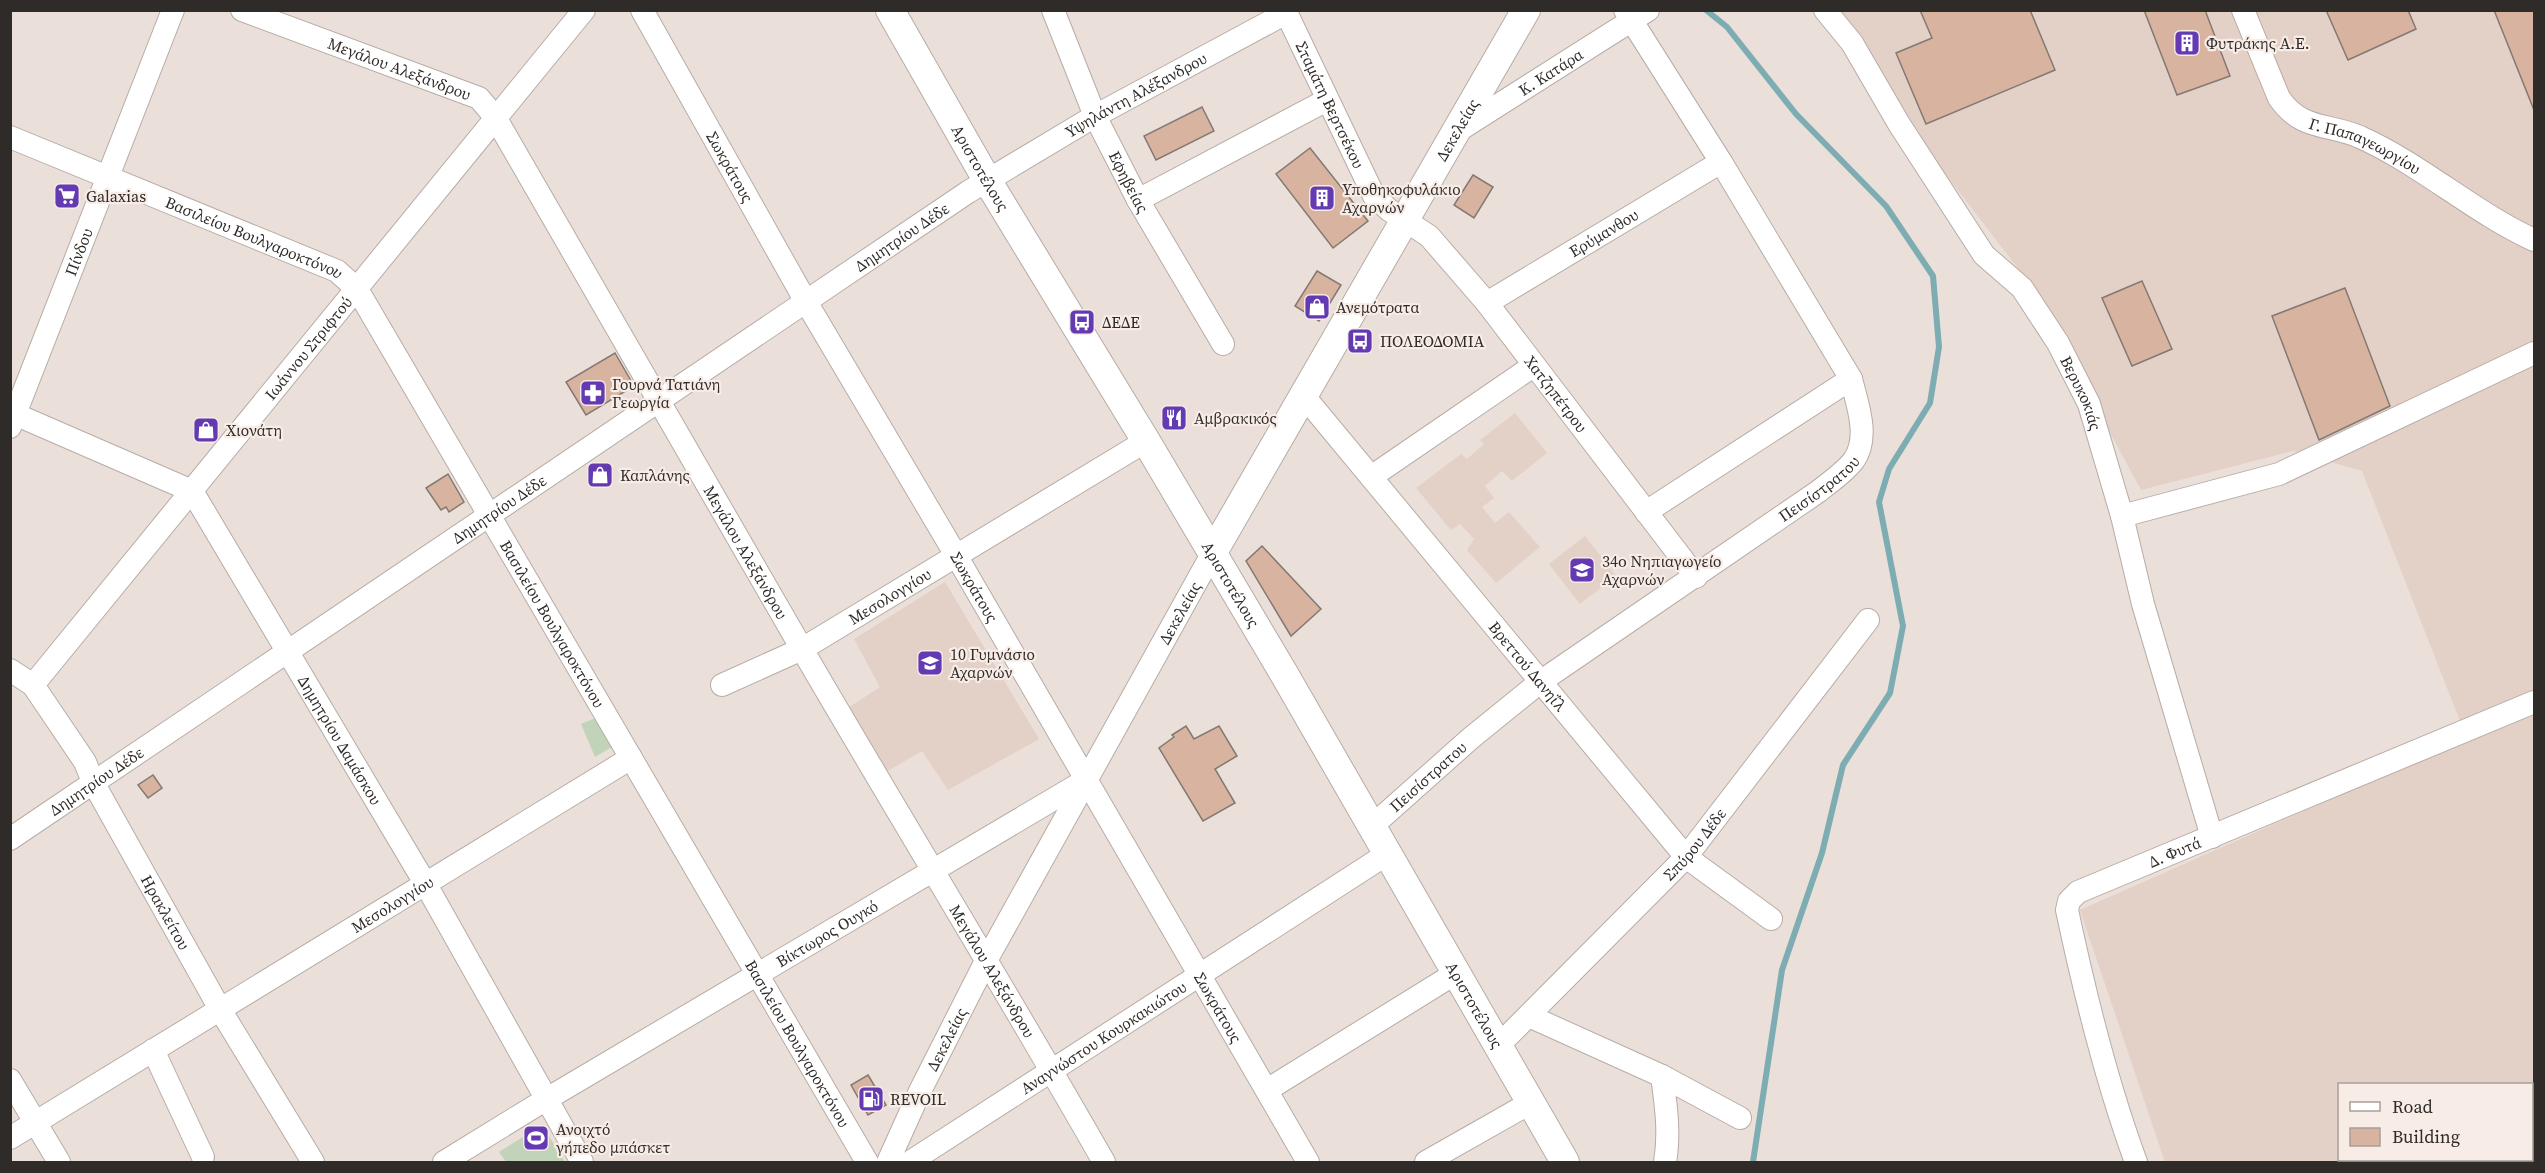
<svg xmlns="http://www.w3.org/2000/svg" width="2545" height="1173" font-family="'Source Serif 4',serif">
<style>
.built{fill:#e3d0c6}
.green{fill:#c1d4b9}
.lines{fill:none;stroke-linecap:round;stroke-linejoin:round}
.stream{stroke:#7dadb2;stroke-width:6}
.building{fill:#d8b39f;stroke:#837973;stroke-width:1.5}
.minor-casing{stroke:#b7aca6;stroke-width:24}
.major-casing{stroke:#b7aca6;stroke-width:30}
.minor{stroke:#fff;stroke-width:22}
.major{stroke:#fff;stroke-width:28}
.rail{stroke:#66605d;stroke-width:4.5;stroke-dasharray:10 10;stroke-linecap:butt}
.labels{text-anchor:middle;stroke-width:4.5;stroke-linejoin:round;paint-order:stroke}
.poi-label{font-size:16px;fill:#2f2b29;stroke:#f8ece6;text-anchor:start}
.street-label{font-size:16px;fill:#2f2b29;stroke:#f8ece6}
</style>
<rect width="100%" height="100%" fill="#ebdfd9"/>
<!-- built -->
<g class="built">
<path d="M 1820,11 L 2534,11 L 2534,1084 L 2532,1086 L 2340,1084 L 2340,1160 L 2421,1160 L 2416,1162 L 2165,1162 L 2080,910 L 2467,739 L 2362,471 L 2293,451 L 2141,490 L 2030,284 Z"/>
<path d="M 1515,413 L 1547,453 L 1512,481 L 1502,471 L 1485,486 L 1494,498 L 1482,507 L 1495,523 L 1509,512 L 1540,547 L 1496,583 L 1467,550 L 1474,539 L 1460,524 L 1451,530 L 1416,488 L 1461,454 L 1467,459 L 1484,444 L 1480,440 Z"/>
<path d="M 1585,536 L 1616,576 L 1580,604 L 1549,564 Z"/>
<path d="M 945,582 L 1039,739 L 948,790 L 922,751 L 884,773 L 848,708 L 880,687 L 854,639 Z"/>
</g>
<!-- green -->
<g class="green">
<path d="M 598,717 L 615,745 L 595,757 L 581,724 Z"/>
<path d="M 542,1125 L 565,1162 L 506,1162 L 499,1152 Z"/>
</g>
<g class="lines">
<!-- stream -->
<path class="stream" d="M 1706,10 L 1727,27 L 1796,114 L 1886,206 L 1933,276 L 1939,347 L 1930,403 L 1889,469 L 1879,502 L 1903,626 L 1890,693 L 1843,765 L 1822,853 L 1782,970 L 1753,1162"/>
</g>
<!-- building -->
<g class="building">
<path d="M 1920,10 L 2030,10 L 2055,70 L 1926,124 L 1896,53 L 1932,38 Z"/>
<path d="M 2144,10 L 2205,10 L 2230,76 L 2177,95 Z"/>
<path d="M 2326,10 L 2408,10 L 2416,29 L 2348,60 Z"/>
<path d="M 2494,10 L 2535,10 L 2535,110 L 2534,110 Z"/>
<path d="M 1202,107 L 1214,131 L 1156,160 L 1144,136 Z"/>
<path d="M 1310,148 L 1368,221 L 1333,248 L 1276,174 Z"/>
<path d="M 1473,175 L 1493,187 L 1474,218 L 1454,205 Z"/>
<path d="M 1317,271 L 1341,285 L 1319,321 L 1295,306 Z"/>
<path d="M 2142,281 L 2172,349 L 2132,366 L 2102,298 Z"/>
<path d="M 2345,288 L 2390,406 L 2319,440 L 2272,316 Z"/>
<path d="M 615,353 L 634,386 L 586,415 L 566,382 Z"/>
<path d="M 448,474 L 464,502 L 449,512 L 446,507 L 441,510 L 426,488 Z"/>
<path d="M 1262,546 L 1321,609 L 1291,636 L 1246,561 Z"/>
<path d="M 1186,726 L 1194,739 L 1219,726 L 1237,756 L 1215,769 L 1235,803 L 1203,821 L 1159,748 L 1174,737 L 1172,735 Z"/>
<path d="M 153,775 L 162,788 L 148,798 L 138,785 Z"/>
<path d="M 868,1075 L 886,1105 L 868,1115 L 851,1085 Z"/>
</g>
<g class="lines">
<defs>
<g id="minor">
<path id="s1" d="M 242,10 L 479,98 L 495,117 C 598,294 699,472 802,649 C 902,821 1006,990 1104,1162"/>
<path id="s2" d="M 642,10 L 805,300 L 957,557 L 1308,1162"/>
<path id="s3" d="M 1053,10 L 1095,116 L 1138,200 L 1223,344"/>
<path id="s4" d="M 1285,10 L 1374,196 L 1389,210 L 1429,236 L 1487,303 L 1696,577"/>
<path id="s5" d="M 1825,10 L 1852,43 L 1899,124 L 1984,255 L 2022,288 L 2058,343 L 2089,404 L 2122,516 L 2143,604 L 2212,837"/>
<path id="s6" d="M 2243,10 L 2279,98 C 2302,131 2327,123 2360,137 C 2422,165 2473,212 2534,240"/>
<path id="s7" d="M 1456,132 L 1648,10"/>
<path id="s8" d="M 10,137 L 337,271 L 357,289 L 867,1162"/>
<path d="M 1138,200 L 1327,100"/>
<path id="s9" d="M 1487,303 L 1721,162"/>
<path id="s10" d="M 1303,395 L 1686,857 L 1771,919"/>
<path id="s11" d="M 10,412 L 192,491 L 425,883 L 582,1162"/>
<path id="s12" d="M 10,427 L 173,10"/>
<path d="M 1371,477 L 1533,366"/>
<path d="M 1646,512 L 1851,379"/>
<path d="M 2122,516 L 2279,474 L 2534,353"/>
<path id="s13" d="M 10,670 L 33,685 L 85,762 L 94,784 L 221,1011 L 313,1162"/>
<path id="s14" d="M 33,685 L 584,10"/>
<path id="s15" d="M 722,685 L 802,649 L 1146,441"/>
<path id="s16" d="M 1371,827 L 1471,738 L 1540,682 L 1819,491 C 1830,482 1845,472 1854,460 C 1870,437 1857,403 1851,379 L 1721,162 L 1625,10"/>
<path id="s17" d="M 10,839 L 968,192 L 1095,116 L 1286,13"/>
<path d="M 1529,1016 L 1662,1076 L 1740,1118"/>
<path id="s18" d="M 1498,1046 L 1686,857 L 1868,620"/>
<path d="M 153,1050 L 203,1157"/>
<path d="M 1662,1076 C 1666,1105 1670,1134 1665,1162"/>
<path d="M 10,1080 L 59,1162"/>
<path d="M 1267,1090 L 1456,973"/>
<path id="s19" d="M 10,1138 L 631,758"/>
<path id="s20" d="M 444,1162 L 545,1100 L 1086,780"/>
<path id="s21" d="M 888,1162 L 920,1091 L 987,959 L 1212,554"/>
<path id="s22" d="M 910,1162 L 1387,854"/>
<path d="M 1426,1162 L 1530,1103"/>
<path id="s23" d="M 2136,1162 C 2106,1081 2085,995 2067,910 L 2069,901 L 2078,892 L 2534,702"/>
</g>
<g id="major">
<path id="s24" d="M 890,10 L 987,180 L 1146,441 L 1283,672 L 1565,1162"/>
<path id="s25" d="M 1212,554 L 1526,10"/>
</g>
</defs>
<!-- minor casing -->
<use href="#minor" class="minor-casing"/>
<!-- major casing -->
<use href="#major" class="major-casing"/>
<!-- minor -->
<use href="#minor" class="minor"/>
<!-- major -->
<use href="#major" class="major"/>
<!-- rail -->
<path class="rail" d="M 2523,1162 L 2527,1160"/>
</g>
<!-- icons -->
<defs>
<symbol id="building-square" viewBox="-11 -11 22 22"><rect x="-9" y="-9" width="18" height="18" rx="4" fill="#633ab2" stroke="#f8ece6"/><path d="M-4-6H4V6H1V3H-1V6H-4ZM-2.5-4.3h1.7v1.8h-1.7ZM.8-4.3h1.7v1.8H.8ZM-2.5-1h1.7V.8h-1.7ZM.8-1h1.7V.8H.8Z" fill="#fff"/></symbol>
<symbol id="supermarket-square" viewBox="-11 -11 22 22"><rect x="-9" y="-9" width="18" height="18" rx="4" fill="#633ab2" stroke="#f8ece6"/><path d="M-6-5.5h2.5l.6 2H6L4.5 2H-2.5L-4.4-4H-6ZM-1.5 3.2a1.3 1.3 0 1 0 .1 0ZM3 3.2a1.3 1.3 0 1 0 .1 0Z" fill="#fff"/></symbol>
<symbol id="shop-square" viewBox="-11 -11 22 22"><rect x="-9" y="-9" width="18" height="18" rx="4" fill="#633ab2" stroke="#f8ece6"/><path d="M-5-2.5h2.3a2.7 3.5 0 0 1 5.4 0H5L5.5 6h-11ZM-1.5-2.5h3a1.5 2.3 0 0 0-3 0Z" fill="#fff"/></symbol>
<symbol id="bus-square" viewBox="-11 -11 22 22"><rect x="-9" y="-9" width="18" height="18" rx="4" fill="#633ab2" stroke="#f8ece6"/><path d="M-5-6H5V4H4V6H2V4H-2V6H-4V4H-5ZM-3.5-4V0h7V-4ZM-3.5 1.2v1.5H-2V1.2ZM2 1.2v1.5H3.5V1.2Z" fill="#fff"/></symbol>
<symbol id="pharmacy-square" viewBox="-11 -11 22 22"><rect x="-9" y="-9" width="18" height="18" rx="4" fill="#633ab2" stroke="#f8ece6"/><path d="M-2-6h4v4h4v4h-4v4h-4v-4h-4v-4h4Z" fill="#fff"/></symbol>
<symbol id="restaurant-square" viewBox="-11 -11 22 22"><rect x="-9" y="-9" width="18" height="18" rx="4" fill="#633ab2" stroke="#f8ece6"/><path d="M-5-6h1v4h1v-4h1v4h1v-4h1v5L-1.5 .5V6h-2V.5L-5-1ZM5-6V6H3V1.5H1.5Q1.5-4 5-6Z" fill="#fff"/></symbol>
<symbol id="school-square" viewBox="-11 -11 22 22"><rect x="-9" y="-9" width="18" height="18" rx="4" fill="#633ab2" stroke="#f8ece6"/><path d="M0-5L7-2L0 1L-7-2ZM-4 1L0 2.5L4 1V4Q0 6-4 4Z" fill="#fff"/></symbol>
<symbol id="fuel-square" viewBox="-11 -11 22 22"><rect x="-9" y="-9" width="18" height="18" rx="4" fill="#633ab2" stroke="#f8ece6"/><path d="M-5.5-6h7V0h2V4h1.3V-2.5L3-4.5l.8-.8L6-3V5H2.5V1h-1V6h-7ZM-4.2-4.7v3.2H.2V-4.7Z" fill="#fff"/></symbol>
<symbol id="stadium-square" viewBox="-11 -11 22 22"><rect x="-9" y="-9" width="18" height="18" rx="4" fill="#633ab2" stroke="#f8ece6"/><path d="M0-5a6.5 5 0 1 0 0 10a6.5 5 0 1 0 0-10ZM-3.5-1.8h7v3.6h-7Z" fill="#fff"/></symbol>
</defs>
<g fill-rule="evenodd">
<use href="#building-square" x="2172" y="28" width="30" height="30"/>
<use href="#supermarket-square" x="52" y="181" width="30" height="30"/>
<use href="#building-square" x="1307" y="183" width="30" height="30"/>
<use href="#shop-square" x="1302" y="292" width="30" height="30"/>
<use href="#bus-square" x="1067" y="307" width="30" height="30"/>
<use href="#bus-square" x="1345" y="326" width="30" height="30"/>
<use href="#pharmacy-square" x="578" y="378" width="30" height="30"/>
<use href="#restaurant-square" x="1159" y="403" width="30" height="30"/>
<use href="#shop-square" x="191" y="415" width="30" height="30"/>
<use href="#shop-square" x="585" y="460" width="30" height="30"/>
<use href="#school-square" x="1567" y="555" width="30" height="30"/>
<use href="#school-square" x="915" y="648" width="30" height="30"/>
<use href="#fuel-square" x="856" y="1084" width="30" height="30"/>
<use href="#stadium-square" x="521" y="1123" width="30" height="30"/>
</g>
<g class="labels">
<!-- poi labels -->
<g class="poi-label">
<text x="2206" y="49">Φυτράκης Α.Ε.</text>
<text x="1342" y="195">Υποθηκοφυλάκιο<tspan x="1342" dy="18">Αχαρνών</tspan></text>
<text x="86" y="202">Galaxias</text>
<text x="1336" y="313">Ανεμότρατα</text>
<text x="1102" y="328">ΔΕΔΕ</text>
<text x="1380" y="347">ΠΟΛΕΟΔΟΜΙΑ</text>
<text x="612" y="390">Γουρνά Τατιάνη<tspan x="612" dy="18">Γεωργία</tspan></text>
<text x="1194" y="424">Αμβρακικός</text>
<text x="226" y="436">Χιονάτη</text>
<text x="620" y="481">Καπλάνης</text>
<text x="1602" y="567">34o Νηπιαγωγείο<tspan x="1602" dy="18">Αχαρνών</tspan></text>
<text x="950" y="660">10 Γυμνάσιο<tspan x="950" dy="18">Αχαρνών</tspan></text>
<text x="890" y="1105">REVOIL</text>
<text x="556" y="1135">Ανοιχτό<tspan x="556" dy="18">γήπεδο μπάσκετ</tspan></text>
</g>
<!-- street labels -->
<g class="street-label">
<text dy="6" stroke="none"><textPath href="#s1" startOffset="168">Μεγάλου Αλεξάνδρου</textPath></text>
<text dy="6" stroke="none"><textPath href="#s7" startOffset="112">Κ. Κατάρα</textPath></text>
<text dy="6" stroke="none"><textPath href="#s17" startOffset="1350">Υψηλάντη Αλέξανδρου</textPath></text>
<text dy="6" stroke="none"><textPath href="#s4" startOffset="105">Σταμάτη Βερτσέκου</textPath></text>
<text dy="6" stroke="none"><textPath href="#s25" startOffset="490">Δεκελείας</textPath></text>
<text dy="6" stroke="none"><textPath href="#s6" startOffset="195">Γ. Παπαγεωργίου</textPath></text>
<text dy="6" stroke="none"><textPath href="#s2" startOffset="180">Σωκράτους</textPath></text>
<text dy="6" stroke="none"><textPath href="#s24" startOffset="182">Αριστοτέλους</textPath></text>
<text dy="6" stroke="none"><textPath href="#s3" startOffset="188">Εφηβείας</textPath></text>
<text dy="6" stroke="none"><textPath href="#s9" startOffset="136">Ερύμανθου</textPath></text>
<text dy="6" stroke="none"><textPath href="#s17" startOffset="1076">Δημητρίου Δέδε</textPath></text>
<text dy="6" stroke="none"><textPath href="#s8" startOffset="264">Βασιλείου Βουλγαροκτόνου</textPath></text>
<text dy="6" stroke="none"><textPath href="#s12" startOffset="188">Πίνδου</textPath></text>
<text dy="6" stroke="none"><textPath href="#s14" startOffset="435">Ιωάννου Στριφτού</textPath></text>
<text dy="6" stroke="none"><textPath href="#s5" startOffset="464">Βερυκοκιάς</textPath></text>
<text dy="6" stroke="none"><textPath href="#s4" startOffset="477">Χατζηπέτρου</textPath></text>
<text dy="6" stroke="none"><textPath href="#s16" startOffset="562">Πεισίστρατου</textPath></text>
<text dy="6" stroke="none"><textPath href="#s17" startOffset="590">Δημητρίου Δέδε</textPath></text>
<text dy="6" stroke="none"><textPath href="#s1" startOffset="780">Μεγάλου Αλεξάνδρου</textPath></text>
<text dy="6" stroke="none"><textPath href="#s24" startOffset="668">Αριστοτέλους</textPath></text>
<text dy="6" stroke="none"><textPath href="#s2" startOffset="666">Σωκράτους</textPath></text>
<text dy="6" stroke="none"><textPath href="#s15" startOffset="190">Μεσολογγίου</textPath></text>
<text dy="6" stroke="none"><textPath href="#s21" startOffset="622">Δεκελείας</textPath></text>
<text dy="6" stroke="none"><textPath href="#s8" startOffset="768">Βασιλείου Βουλγαροκτόνου</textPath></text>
<text dy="6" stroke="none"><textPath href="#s10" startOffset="352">Βρεττού Δανηΐλ</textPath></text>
<text dy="6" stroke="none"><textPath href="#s11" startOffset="488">Δημητρίου Δαμάσκου</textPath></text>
<text dy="6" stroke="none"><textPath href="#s16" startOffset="76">Πεισίστρατου</textPath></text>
<text dy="6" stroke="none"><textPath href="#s17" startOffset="104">Δημητρίου Δέδε</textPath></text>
<text dy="6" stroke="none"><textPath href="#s18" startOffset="282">Σπύρου Δέδε</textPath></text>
<text dy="6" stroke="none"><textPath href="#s23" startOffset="388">Δ. Φυτά</textPath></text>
<text dy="6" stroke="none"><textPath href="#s19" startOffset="448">Μεσολογγίου</textPath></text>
<text dy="6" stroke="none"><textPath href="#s13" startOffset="291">Ηρακλείτου</textPath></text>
<text dy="6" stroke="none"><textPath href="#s20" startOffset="446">Βίκτωρος Ουγκό</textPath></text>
<text dy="6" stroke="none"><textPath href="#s1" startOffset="1266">Μεγάλου Αλεξάνδρου</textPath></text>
<text dy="6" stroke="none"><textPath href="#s24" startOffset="1154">Αριστοτέλους</textPath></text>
<text dy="6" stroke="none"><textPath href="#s2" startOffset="1152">Σωκράτους</textPath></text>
<text dy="6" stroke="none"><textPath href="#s22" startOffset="230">Αναγνώστου Κουρκακιώτου</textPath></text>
<text dy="6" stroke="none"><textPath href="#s21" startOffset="136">Δεκελείας</textPath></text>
<text dy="6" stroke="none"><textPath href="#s8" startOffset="1254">Βασιλείου Βουλγαροκτόνου</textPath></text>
</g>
</g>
<!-- border -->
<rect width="2545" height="1173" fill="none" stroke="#2f2b29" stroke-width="24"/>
<!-- legend -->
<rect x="2338" y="1083" width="195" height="78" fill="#f8ece6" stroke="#a89f9a" stroke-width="1.5"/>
<rect x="2350" y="1102" width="30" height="9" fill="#ffffff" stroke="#a89f9a" stroke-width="1.5"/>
<text x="2392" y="1113" font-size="18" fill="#2f2b29">Road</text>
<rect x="2350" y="1128" width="30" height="18" fill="#d8b39f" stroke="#a89f9a" stroke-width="1.5"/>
<text x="2392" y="1143" font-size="18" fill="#2f2b29">Building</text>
</svg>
